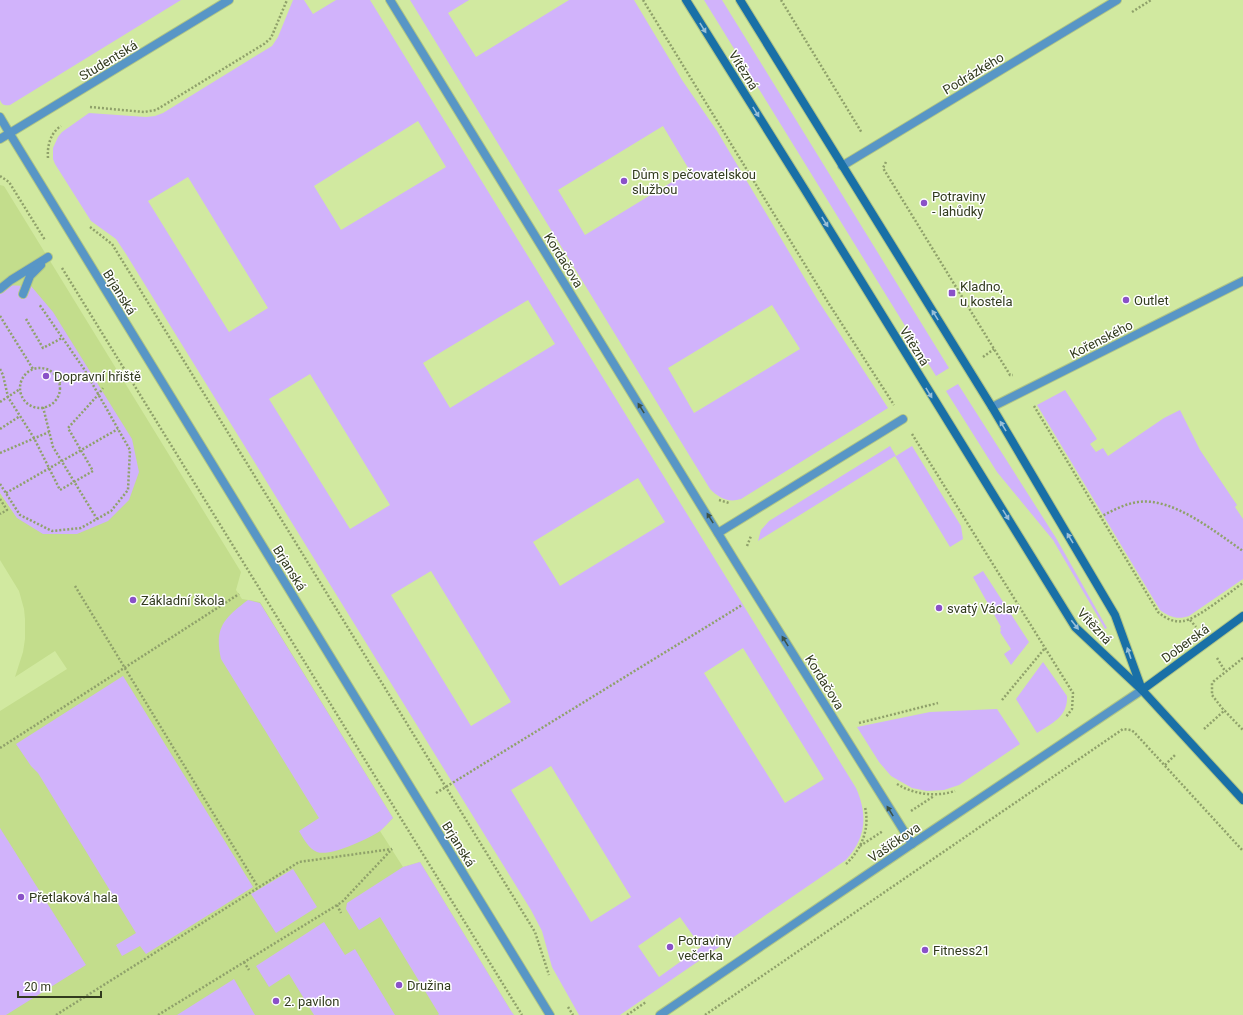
<svg xmlns="http://www.w3.org/2000/svg" width="1243" height="1015" font-family="Roboto,sans-serif">
<style>
.built{fill:#c3dd8c}
.green{fill:#d1b3fb;fill-rule:evenodd}
.lines{fill:none;stroke-linecap:round;stroke-linejoin:round}
.lane-casing{stroke:#b1c686;stroke-width:10}
.street-casing{stroke:#b1c686;stroke-width:10}
.secondary-casing{stroke:#b1c686;stroke-width:10}
.path{stroke:#8fa16a;stroke-width:2.5;stroke-dasharray:2 2;stroke-linecap:butt}
.lane{stroke:#5896c6;stroke-width:8}
.street{stroke:#5896c6;stroke-width:8}
.secondary{stroke:#1970a7;stroke-width:8}
.oneway{fill:#98bfd7}
.oneway2{fill:#3c5248}
.poi-dot{fill:#8a51c8;stroke:#fff;stroke-width:1.5}
.labels{text-anchor:middle;stroke-width:3;stroke-linejoin:round;paint-order:stroke}
.street-label{font-size:13px;fill:#323b1e;stroke:#fff}
.poi-label{font-size:13px;fill:#323b1e;stroke:#fff;text-anchor:start}
</style>
<rect width="100%" height="100%" fill="#d1e9a0"/>
<!-- built -->
<path class="built" d="M 0,185 L 4,186 L 241,572 L 236,590 L 242,599 L 260,602 L 393,818 L 380,831 L 403,867 L 420,862 L 511,1011 L 511,1015 L 0,1015 L 0,711 L 67,669 L 55,651 L 15,677 L 23,652 L 25,639 L 25,619 L 24,609 L 19,591 L 0,560 L 0,493 L 17,518 L 0,284 Z"/>
<!-- green -->
<g class="green">
<path d="M 0,0 L 181,0 L 10,105 C 5,106 2,105 0,100 Z"/>
<path d="M 293,0 L 304,0 L 313,14 L 336,0 L 370,0 L 856,788 C 868,815 866,838 846,860 L 620,1015 L 579,1015 L 552,967 L 542,931 L 531,910 L 126,254 L 116,239 L 91,221 L 55,164 L 53,159 L 53,148 L 58,137 L 62,132 L 89,113 L 146,117 L 155,116 L 163,113 L 272,46 L 278,37 ZM 418,121 L 446,167 L 341,230 L 314,186 ZM 188,177 L 268,308 L 229,332 L 148,201 ZM 528,300 L 555,344 L 450,408 L 423,363 ZM 310,374 L 390,505 L 350,529 L 269,399 ZM 638,478 L 665,522 L 560,586 L 533,542 ZM 431,571 L 511,702 L 471,726 L 391,595 ZM 743,648 L 824,779 L 785,803 L 704,673 ZM 551,766 L 631,897 L 591,922 L 511,790 ZM 680,917 L 701,947 L 659,977 L 638,946 Z"/>
<path d="M 410,0 L 469,0 L 448,13 L 476,57 L 569,0 L 634,0 L 682,80 L 717,131 L 817,299 L 888,408 L 741,499 C 728,503 719,498 710,489 ZM 663,126 L 690,171 L 585,235 L 558,190 ZM 772,305 L 800,349 L 694,413 L 668,368 Z"/>
<path d="M 704,0 L 722,0 L 949,368 L 936,376 Z"/>
<path d="M 0,285 L 31,286 L 53,312 L 132,439 L 139,472 L 129,500 L 108,521 L 77,534 L 43,534 L 17,518 L 0,493 Z"/>
<path d="M 958,384 L 1056,538 L 1107,628 L 1105,629 L 1053,540 L 997,472 L 946,391 Z"/>
<path d="M 1065,390 L 1097,439 L 1090,444 L 1096,452 L 1103,448 L 1108,456 L 1164,418 L 1180,410 L 1200,450 L 1237,505 L 1235,507 L 1243,519 L 1243,579 L 1189,616 C 1178,620 1169,617 1160,610 L 1037,405 Z"/>
<path d="M 890,446 L 896,456 L 912,446 L 961,526 L 963,539 L 950,547 L 895,456 L 758,541 L 761,530 L 769,521 Z"/>
<path d="M 983,571 L 1029,642 L 1011,665 L 1004,654 L 1011,649 L 1000,632 L 1001,631 L 1000,628 L 1001,627 L 973,577 Z"/>
<path d="M 248,600 L 260,603 L 393,818 C 389,822 384,828 380,831 C 368,839 330,857 317,852 C 309,849 303,838 299,831 L 319,818 L 221,659 C 214,628 224,618 248,600 Z"/>
<path d="M 1043,662 L 1067,696 C 1068,717 1052,723 1037,733 L 1016,699 Z"/>
<path d="M 123,676 L 253,887 L 146,954 L 140,946 L 122,956 L 116,945 L 136,933 L 38,773 L 31,766 L 16,744 Z"/>
<path d="M 997,709 L 1020,744 L 959,785 L 944,790 L 927,791 L 912,788 L 891,776 L 879,762 L 857,727 L 930,712 Z"/>
<path d="M 0,828 L 86,965 L 6,1015 L 0,1015 Z"/>
<path d="M 420,862 L 511,1011 L 514,1015 L 438,1015 L 439,1014 L 380,917 L 359,930 L 346,909 L 347,903 L 403,867 Z"/>
<path d="M 293,869 L 317,907 L 276,933 L 251,894 Z"/>
<path d="M 324,922 L 345,955 L 355,949 L 395,1015 L 314,1015 L 289,974 L 269,987 L 256,966 Z"/>
<path d="M 234,979 L 255,1015 L 177,1015 Z"/>
</g>
<g class="lines">
<defs>
<g id="lane">
<path d="M 0,117 L 10,134"/>
<path d="M 0,289 L 11,280 L 48,257"/>
<path d="M 23,294 L 30,276 L 41,265"/>
</g>
<g id="street">
<path d="M 390,0 L 735,561 L 912,844"/>
<path d="M 10,134 L 550,1015"/>
<path d="M 0,139 L 229,0"/>
<path d="M 842,166 L 1117,0"/>
<path d="M 992,407 L 1243,281"/>
<path d="M 718,533 L 903,419"/>
<path d="M 660,1015 L 912,844 L 1142,690"/>
</g>
<g id="secondary">
<path d="M 686,0 L 805,190 L 1075,627 L 1142,690 L 1243,800"/>
<path d="M 740,0 L 992,407 L 1115,615 L 1141,687"/>
<path d="M 1142,690 L 1243,616"/>
</g>
</defs>
<!-- lane casing -->
<use href="#lane" class="lane-casing"/>
<!-- street casing -->
<use href="#street" class="street-casing"/>
<!-- secondary casing -->
<use href="#secondary" class="secondary-casing"/>
<!-- path -->
<g class="path">
<path d="M 643,0 L 829,304 L 894,405"/>
<path d="M 781,0 L 862,133"/>
<path d="M 1132,12 L 1151,0"/>
<path d="M 90,107 L 144,112 L 156,110 L 264,44 L 271,38 L 287,0"/>
<path d="M 48,158 C 47,147 50,133 61,126"/>
<path d="M 886,162 L 883,168 L 1010,375 L 1013,375"/>
<path d="M 0,176 L 9,182 L 45,240"/>
<path d="M 90,227 L 112,244 L 535,932 L 549,975"/>
<path d="M 62,268 L 522,1015"/>
<path d="M 0,316 L 33,369"/>
<path d="M 26,319 L 43,348 L 62,338"/>
<path d="M 983,357 L 994,349"/>
<circle cx="40" cy="388" r="20"/>
<path d="M 0,369 L 3,375 L 8,397 L 34,438 L 60,490 L 93,471 L 68,428 L 98,395 L 103,388"/>
<path d="M 59,382 L 86,374"/>
<path d="M 0,402 L 20,389"/>
<path d="M 1034,406 L 1158,612 C 1165,618 1174,623 1183,621 C 1196,620 1230,592 1243,583"/>
<path d="M 43,407 L 53,447 L 97,519"/>
<path d="M 0,429 L 20,416"/>
<path d="M 912,434 L 1073,693 L 1072,709 L 1066,717"/>
<path d="M 0,453 L 49,432"/>
<path d="M 0,484 L 20,515 L 52,531 L 81,528 L 111,511 L 128,490 L 130,450 L 84,369 L 39,304"/>
<path d="M 6,493 L 118,429"/>
<path d="M 0,499 L 7,510 L 0,514"/>
<path d="M 719,500 L 729,503"/>
<path d="M 1100,517 C 1112,511 1124,504 1138,502 C 1173,497 1215,532 1243,551"/>
<path d="M 747,546 L 751,536"/>
<path d="M 75,586 L 258,887"/>
<path d="M 1190,620 L 1196,627"/>
<path d="M 1217,658 L 1225,671"/>
<path d="M 1243,658 L 1214,681 L 1212,683 L 1212,695 L 1222,708 L 1243,730"/>
<path d="M 1002,700 L 1045,648"/>
<path d="M 859,723 L 938,703"/>
<path d="M 1204,729 L 1225,710"/>
<path d="M 0,748 L 239,594"/>
<path d="M 1165,765 L 1176,754"/>
<path d="M 897,784 C 915,795 936,797 955,791"/>
<path d="M 436,793 L 742,605"/>
<path d="M 911,811 L 934,796"/>
<path d="M 860,846 L 883,831"/>
<path d="M 846,864 C 862,849 870,828 865,807"/>
<path d="M 337,905 L 341,913"/>
<path d="M 244,962 L 249,970"/>
<path d="M 568,1007 L 573,1015"/>
<path d="M 56,1015 L 299,862 L 392,849"/>
<path d="M 158,1015 L 342,902 L 392,849"/>
<path d="M 627,1015 L 646,1002"/>
<path d="M 705,1015 L 1123,729 L 1131,730 L 1134,732 L 1243,851"/>
</g>
<!-- lane -->
<use href="#lane" class="lane"/>
<!-- street -->
<use href="#street" class="street"/>
<!-- secondary -->
<use href="#secondary" class="secondary"/>
</g>
<!-- one-way arrows -->
<defs><path id="oneway-solid" d="M-6-.8H1V-3.2L6.5 0L1 3.2V.8H-6Z"/></defs>
<g class="oneway">
<use href="#oneway-solid" transform="translate(703 28) rotate(58)"/>
<use href="#oneway-solid" transform="translate(756 112) rotate(58)"/>
<use href="#oneway-solid" transform="translate(825 222) rotate(58)"/>
<use href="#oneway-solid" transform="translate(935 315) rotate(-122)"/>
<use href="#oneway-solid" transform="translate(929 393) rotate(58)"/>
<use href="#oneway-solid" transform="translate(1003 426) rotate(-121)"/>
<use href="#oneway-solid" transform="translate(1006 515) rotate(58)"/>
<use href="#oneway-solid" transform="translate(1070 538) rotate(-121)"/>
<use href="#oneway-solid" transform="translate(1075 625) rotate(52)"/>
<use href="#oneway-solid" transform="translate(1129 653) rotate(-109)"/>
</g>
<g class="oneway2">
<use href="#oneway-solid" transform="translate(641 408) rotate(-122)"/>
<use href="#oneway-solid" transform="translate(710 518) rotate(-122)"/>
<use href="#oneway-solid" transform="translate(785 641) rotate(-122)"/>
<use href="#oneway-solid" transform="translate(890 811) rotate(-122)"/>
</g>
<!-- markers -->
<g class="poi-dot">
<circle cx="624" cy="181" r="4"/>
<circle cx="924" cy="203" r="4"/>
<rect x="948" y="289" width="8" height="8" rx="2"/>
<circle cx="1126" cy="300" r="4"/>
<circle cx="46" cy="376" r="4"/>
<circle cx="133" cy="600" r="4"/>
<circle cx="939" cy="608" r="4"/>
<circle cx="21" cy="897" r="4"/>
<circle cx="670" cy="947" r="4"/>
<circle cx="925" cy="950" r="4"/>
<circle cx="399" cy="985" r="4"/>
<circle cx="276" cy="1001" r="4"/>
</g>
<g class="labels">
<!-- street labels -->
<g class="street-label">
<text transform="translate(108 60) rotate(-31)" y="5">Studentská</text>
<text transform="translate(744 70) rotate(58)" y="5">Vítězná</text>
<text transform="translate(973 73) rotate(-31)" y="5">Podrázkého</text>
<text transform="translate(564 260) rotate(58)" y="5">Kordačova</text>
<text transform="translate(120 292) rotate(58)" y="5">Brjanská</text>
<text transform="translate(1101 339) rotate(-27)" y="5">Kořenského</text>
<text transform="translate(915 346) rotate(58)" y="5">Vítězná</text>
<text transform="translate(290 568) rotate(58)" y="5">Brjanská</text>
<text transform="translate(1095 626) rotate(47)" y="5">Vítězná</text>
<text transform="translate(1185 643) rotate(-36)" y="5">Doberská</text>
<text transform="translate(825 682) rotate(58)" y="5">Kordačova</text>
<text transform="translate(894 842) rotate(-34)" y="5">Vašíčkova</text>
<text transform="translate(459 844) rotate(58)" y="5">Brjanská</text>
</g>
<!-- poi labels -->
<g class="poi-label">
<text x="632" y="179">Dům s pečovatelskou<tspan x="632" dy="15">službou</tspan></text>
<text x="932" y="201">Potraviny<tspan x="932" dy="15">- lahůdky</tspan></text>
<text x="960" y="291">Kladno,<tspan x="960" dy="15">u kostela</tspan></text>
<text x="1134" y="305">Outlet</text>
<text x="54" y="381">Dopravní hřiště</text>
<text x="141" y="605">Základní škola</text>
<text x="947" y="613">svatý Václav</text>
<text x="29" y="902">Přetlaková hala</text>
<text x="678" y="945">Potraviny<tspan x="678" dy="15">večerka</tspan></text>
<text x="933" y="955">Fitness21</text>
<text x="407" y="990">Družina</text>
<text x="284" y="1006">2. pavilon</text>
</g>
</g>
<!-- scale -->
<path d="M18 991v6h83v-6" fill="none" stroke="#323b1e" stroke-width="2"/>
<text x="24" y="991" font-size="12" fill="#323b1e" stroke="#ffffff" stroke-width="3" paint-order="stroke">20 m</text>
</svg>
